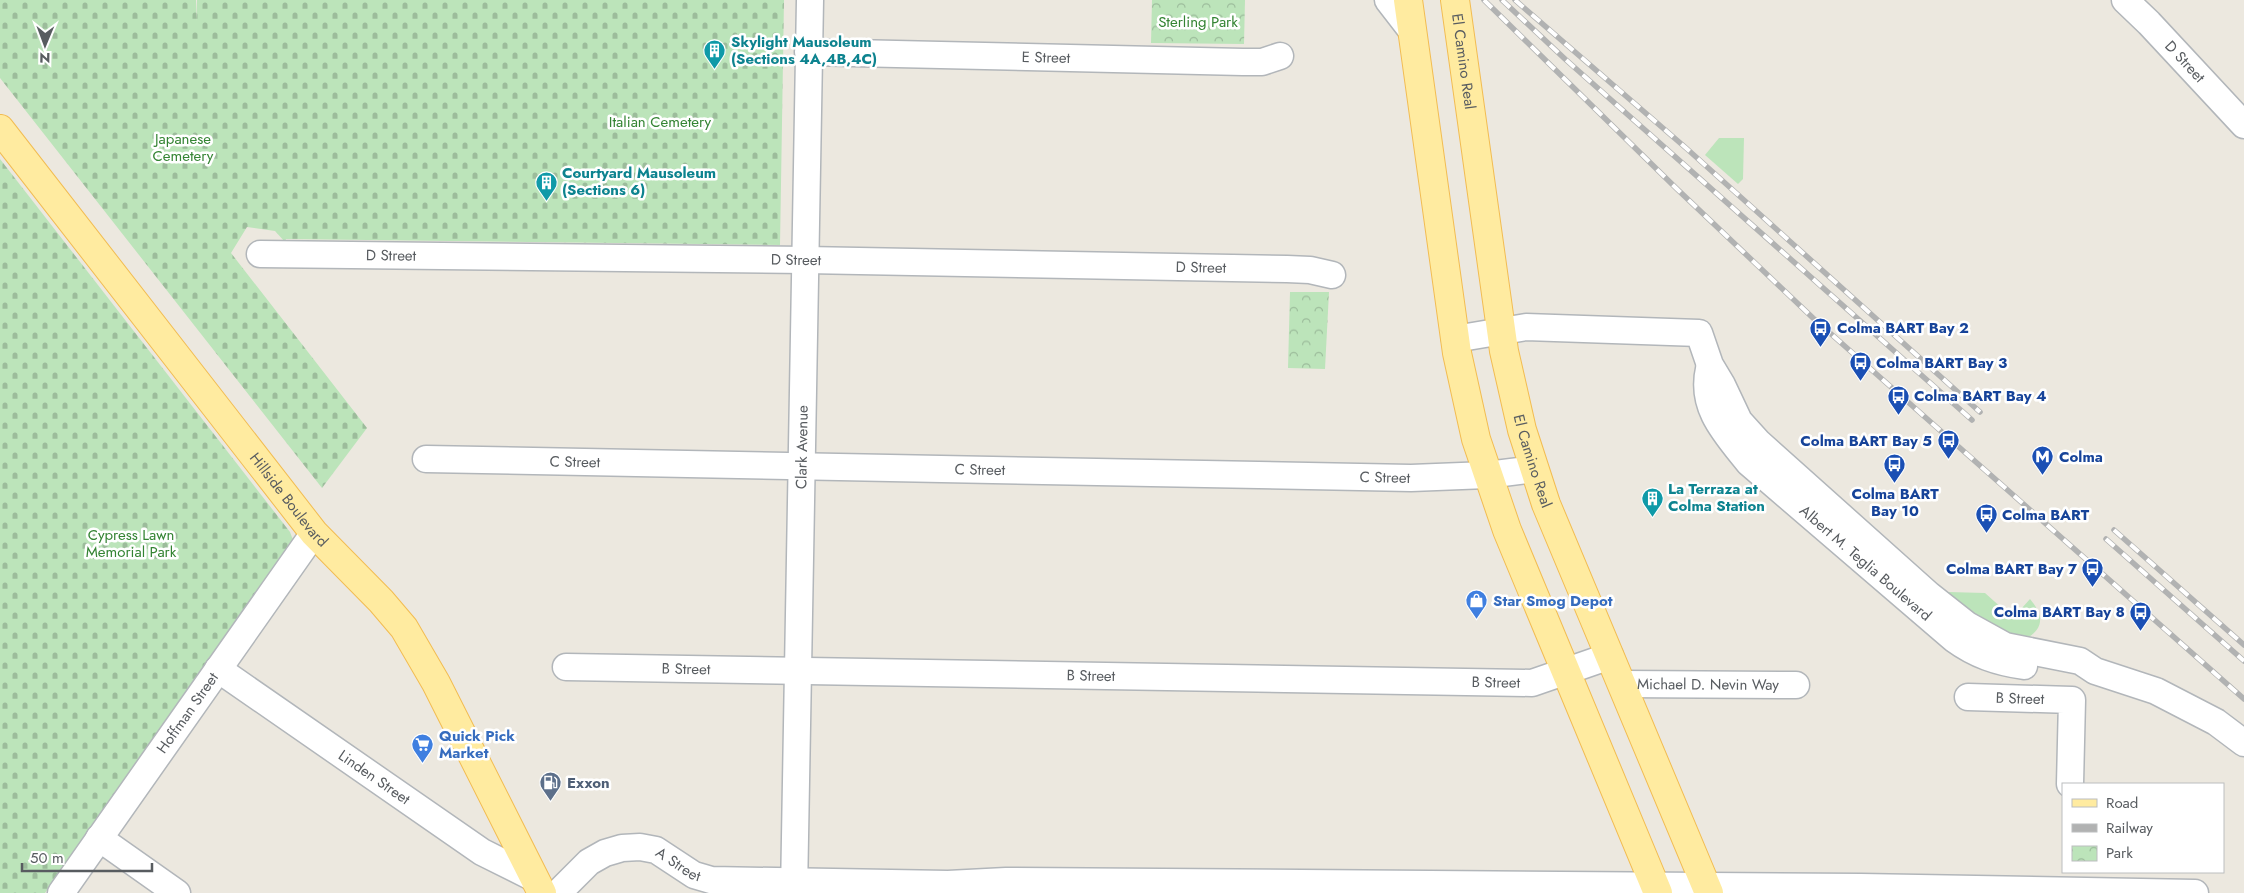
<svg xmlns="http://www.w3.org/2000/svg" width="2244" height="893" font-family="Jost,sans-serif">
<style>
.grass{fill:#bce4ba}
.cemetery{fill:url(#cemetery-stones)}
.park{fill:url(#park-crowns)}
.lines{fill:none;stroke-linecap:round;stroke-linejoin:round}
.minor-casing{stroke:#b2b6ba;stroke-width:29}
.major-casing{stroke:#f2bc52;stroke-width:30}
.minor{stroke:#fff;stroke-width:26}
.major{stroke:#ffeba0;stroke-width:28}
.rail-casing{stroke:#b1b2b2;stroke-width:5.5}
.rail{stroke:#fff;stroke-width:4;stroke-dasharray:11;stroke-linecap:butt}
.labels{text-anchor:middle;stroke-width:5;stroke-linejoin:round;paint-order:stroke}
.park-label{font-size:15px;fill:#348433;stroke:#fff}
.culture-label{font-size:15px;font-weight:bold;fill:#0d838f;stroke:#fff;text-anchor:start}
.street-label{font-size:15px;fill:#585c60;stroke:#fff}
.transit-label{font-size:15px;font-weight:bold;fill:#164399;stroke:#fff;text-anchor:start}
.shop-label{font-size:15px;font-weight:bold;fill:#366cbe;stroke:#fff;text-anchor:start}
.service-label{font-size:15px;font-weight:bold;fill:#4e5e75;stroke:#fff;text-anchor:start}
</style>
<defs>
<pattern id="cemetery-stones" width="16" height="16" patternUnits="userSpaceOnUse" patternTransform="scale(1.25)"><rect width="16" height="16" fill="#bce4ba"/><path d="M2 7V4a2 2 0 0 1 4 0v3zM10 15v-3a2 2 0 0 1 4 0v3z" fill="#9cbc9b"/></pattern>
<pattern id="park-crowns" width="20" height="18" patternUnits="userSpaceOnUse" patternTransform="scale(1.25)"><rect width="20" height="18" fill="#bce4ba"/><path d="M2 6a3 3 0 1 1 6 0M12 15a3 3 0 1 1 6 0" fill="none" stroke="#9cbc9b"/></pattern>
</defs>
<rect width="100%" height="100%" fill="#ece8df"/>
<!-- grass -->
<g class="grass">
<path d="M 1719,138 L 1744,138 L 1743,179 L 1738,184 L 1705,155 Z"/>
<path d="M 1948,592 L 1985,593 L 2013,618 L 2030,599 C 2045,617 2044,630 2022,641 L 1944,599 Z"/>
</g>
<!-- cemetery -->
<g class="cemetery">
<path d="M 0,0 L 196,0 L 196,21 L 197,0 L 784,0 L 780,245 L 286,239 L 285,242 L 275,231 L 247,227 L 231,253 L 367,428 L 322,488 L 0,78 Z"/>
<path d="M 0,159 L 290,532 L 293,540 L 290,548 L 45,893 L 0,893 Z"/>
</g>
<!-- park -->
<g class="park">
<path d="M 1152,0 L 1245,0 L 1244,44 L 1151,43 Z"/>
<path d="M 1290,292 L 1329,292 L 1325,369 L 1288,368 Z"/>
</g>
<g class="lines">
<defs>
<g id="minor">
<path d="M 1388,0 L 1412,31"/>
<path id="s1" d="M 2125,0 L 2149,23 L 2244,125"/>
<path id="s2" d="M 808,52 L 1243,62 L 1262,62 L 1280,56"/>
<path id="s3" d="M 260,254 L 806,260 L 1287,269 L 1310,270 L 1332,275"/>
<path d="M 1455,339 L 1526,327 L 1699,333 L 1710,365 L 1722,385 L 1739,421 L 1758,442 L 1929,595 L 1967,625 L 2005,646 L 2080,661 L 2095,671 L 2156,691 L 2216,722 L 2244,743"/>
<path id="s4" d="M 1709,369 C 1700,408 1726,434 1749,463 L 1954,639 C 1976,655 1997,662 2024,666"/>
<path id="s5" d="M 426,459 L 1411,478 L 1487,475 L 1534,469"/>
<path id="s6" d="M 566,667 L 1532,683 L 1610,656"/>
<path id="s7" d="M 218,669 L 482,852 L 534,878"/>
<path id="s8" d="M 1622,684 L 1796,685"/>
<path id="s9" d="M 1968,697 L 2072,700 L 2070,784"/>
<path d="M 99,838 L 177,893"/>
<path id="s10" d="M 61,893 L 314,533"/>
<path id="s11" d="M 558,893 L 589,862 L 605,853 L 622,848 L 640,847 L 656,850 L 694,875 L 711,880 L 948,884 L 1006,881 L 1861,887 L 2195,893"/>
<path id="s12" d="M 794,893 L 810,0"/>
</g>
<g id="major">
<path d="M 1408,0 L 1457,353 L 1476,439 L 1507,530 L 1658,893"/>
<path id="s13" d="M 1455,0 L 1504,351 L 1522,430 L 1546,504 L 1709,893"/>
<path id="s14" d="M 0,129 L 314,533 L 381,601 L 404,628 L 436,683 L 542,893"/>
</g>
</defs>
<!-- minor casing -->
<use href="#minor" class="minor-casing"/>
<!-- major casing -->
<use href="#major" class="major-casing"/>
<!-- minor -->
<use href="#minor" class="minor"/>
<!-- major -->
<use href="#major" class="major"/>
<defs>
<g id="rail">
<path d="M 1484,0 L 1677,189 L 1813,318 L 2244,699"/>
<path d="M 1502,0 L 1565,59 L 1972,420"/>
<path d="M 1515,0 L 1686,148 L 1980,412"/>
<path d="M 2114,530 L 2244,645"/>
<path d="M 2106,539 L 2244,661"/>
</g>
</defs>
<!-- rail casing -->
<use href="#rail" class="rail-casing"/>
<!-- rail -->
<use href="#rail" class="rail"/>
</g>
<!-- icons -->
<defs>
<symbol id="building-pin" viewBox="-11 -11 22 30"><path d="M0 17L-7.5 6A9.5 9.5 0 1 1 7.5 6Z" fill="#0f9aa8" stroke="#fff"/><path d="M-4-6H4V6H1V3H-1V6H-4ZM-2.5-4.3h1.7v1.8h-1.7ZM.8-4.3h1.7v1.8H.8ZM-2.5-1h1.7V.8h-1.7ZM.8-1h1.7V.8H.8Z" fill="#fff"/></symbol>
<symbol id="bus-pin" viewBox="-11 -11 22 30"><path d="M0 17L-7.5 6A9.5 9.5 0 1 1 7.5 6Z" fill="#1a4fb4" stroke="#fff"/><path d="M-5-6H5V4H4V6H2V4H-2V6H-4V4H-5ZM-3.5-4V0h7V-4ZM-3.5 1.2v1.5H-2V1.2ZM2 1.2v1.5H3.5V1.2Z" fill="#fff"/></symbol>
<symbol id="metro-pin" viewBox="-11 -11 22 30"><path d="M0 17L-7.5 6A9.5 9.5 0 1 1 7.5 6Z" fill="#1a4fb4" stroke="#fff"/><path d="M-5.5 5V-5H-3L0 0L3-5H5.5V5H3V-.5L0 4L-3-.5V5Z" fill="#fff"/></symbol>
<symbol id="shop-pin" viewBox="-11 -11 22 30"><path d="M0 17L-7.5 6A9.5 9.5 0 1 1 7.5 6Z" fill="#3f7fe0" stroke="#fff"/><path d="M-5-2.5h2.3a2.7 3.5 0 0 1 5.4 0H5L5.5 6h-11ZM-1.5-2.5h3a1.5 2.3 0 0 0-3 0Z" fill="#fff"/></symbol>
<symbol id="supermarket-pin" viewBox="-11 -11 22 30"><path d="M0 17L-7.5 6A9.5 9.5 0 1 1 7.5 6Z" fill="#3f7fe0" stroke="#fff"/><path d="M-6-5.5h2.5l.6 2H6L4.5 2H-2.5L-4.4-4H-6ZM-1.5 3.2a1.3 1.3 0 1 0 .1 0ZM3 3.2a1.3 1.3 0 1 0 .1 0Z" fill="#fff"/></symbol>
<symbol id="fuel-pin" viewBox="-11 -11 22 30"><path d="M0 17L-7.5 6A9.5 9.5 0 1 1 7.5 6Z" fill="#5c6f8a" stroke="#fff"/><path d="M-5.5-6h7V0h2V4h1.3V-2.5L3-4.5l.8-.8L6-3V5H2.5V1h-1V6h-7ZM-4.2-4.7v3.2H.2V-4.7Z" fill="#fff"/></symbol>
</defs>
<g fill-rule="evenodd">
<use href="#building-pin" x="702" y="38" width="25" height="34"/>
<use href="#building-pin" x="534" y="170" width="25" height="34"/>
<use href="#bus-pin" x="1808" y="316" width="25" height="34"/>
<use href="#bus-pin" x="1848" y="350" width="25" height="34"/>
<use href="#bus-pin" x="1886" y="384" width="25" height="34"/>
<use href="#bus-pin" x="1936" y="428" width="25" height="34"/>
<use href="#metro-pin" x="2030" y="444" width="25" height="34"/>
<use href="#bus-pin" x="1882" y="452" width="25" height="34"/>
<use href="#building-pin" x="1640" y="486" width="25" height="34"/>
<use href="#bus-pin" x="1974" y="502" width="25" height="34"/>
<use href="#bus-pin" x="2080" y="556" width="25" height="34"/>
<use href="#shop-pin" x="1464" y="588" width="25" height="34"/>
<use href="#bus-pin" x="2128" y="600" width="25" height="34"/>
<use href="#supermarket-pin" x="410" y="732" width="25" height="34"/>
<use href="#fuel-pin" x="538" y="770" width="25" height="34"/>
</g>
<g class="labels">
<!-- park labels -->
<g class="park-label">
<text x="1198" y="27">Sterling Park</text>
<text x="660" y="127">Italian Cemetery</text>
<text x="183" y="144">Japanese<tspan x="183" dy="17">Cemetery</tspan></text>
<text x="131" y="540">Cypress Lawn<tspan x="131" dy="17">Memorial Park</tspan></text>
</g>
<!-- culture labels -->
<g class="culture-label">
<text x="731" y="47">Skylight Mausoleum<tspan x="731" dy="17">(Sections 4A,4B,4C)</tspan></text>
<text x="562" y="178">Courtyard Mausoleum<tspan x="562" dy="17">(Sections 6)</tspan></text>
<text x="1668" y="494">La Terraza at<tspan x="1668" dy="17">Colma Station</tspan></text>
</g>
<!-- street labels -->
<g class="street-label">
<text dy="5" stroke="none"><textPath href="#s2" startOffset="238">E Street</textPath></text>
<text dy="5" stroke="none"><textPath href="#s13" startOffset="62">El Camino Real</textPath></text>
<text dy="5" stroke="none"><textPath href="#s1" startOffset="86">D Street</textPath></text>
<text dy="5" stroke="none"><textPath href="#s3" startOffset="131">D Street</textPath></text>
<text dy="5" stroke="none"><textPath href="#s3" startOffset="536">D Street</textPath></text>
<text dy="5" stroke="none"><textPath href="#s3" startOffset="941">D Street</textPath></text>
<text dy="5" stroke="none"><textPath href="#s12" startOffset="446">Clark Avenue</textPath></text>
<text dy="5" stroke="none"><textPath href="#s13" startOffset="468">El Camino Real</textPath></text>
<text dy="5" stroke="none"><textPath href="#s5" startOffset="149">C Street</textPath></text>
<text dy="5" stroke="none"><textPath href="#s5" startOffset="554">C Street</textPath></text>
<text dy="5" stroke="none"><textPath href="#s5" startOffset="959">C Street</textPath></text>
<text dy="5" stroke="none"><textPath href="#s14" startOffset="470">Hillside Boulevard</textPath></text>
<text dy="5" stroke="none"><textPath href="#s4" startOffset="260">Albert M. Teglia Boulevard</textPath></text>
<text dy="5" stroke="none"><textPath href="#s6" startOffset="120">B Street</textPath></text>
<text dy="5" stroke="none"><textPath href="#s6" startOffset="525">B Street</textPath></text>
<text dy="5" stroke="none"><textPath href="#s6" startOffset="930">B Street</textPath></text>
<text dy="5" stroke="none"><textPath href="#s8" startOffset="86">Michael D. Nevin Way</textPath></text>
<text dy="5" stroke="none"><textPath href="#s9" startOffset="52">B Street</textPath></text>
<text dy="5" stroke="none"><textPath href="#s10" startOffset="220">Hoffman Street</textPath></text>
<text dy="5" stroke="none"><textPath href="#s7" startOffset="190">Linden Street</textPath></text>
<text dy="5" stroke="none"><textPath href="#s11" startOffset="141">A Street</textPath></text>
</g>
<!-- transit labels -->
<g class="transit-label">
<text x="1837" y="333">Colma BART Bay 2</text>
<text x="1876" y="368">Colma BART Bay 3</text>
<text x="1914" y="401">Colma BART Bay 4</text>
<text x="1932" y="446" text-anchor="end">Colma BART Bay 5</text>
<text x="2059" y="462">Colma</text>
<text x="1895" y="499" text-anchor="middle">Colma BART<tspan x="1895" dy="17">Bay 10</tspan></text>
<text x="2002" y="520">Colma BART</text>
<text x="2077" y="574" text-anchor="end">Colma BART Bay 7</text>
<text x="2125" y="617" text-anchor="end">Colma BART Bay 8</text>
</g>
<!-- shop labels -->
<g class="shop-label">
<text x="1493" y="606">Star Smog Depot</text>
<text x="439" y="741">Quick Pick<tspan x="439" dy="17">Market</tspan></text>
</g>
<!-- service labels -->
<g class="service-label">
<text x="567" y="788">Exxon</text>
</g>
</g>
<!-- legend -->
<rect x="2062" y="783" width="162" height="90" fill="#ffffff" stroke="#bcbebf"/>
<rect x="2072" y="799" width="25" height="8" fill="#ffeba0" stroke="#bcbebf"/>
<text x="2106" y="808" font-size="15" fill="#585c60">Road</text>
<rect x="2072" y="824" width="25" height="8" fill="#b1b2b2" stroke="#bcbebf"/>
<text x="2106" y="833" font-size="15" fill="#585c60">Railway</text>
<rect x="2072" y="846" width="25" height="15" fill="url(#park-crowns)" stroke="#bcbebf"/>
<text x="2106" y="858" font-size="15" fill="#585c60">Park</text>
<!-- north arrow -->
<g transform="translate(45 45) rotate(181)" stroke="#ffffff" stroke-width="4" paint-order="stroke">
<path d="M0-4L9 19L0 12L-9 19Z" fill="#585c60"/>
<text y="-8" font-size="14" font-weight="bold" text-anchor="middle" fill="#585c60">N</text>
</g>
<!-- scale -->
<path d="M22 863v8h130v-8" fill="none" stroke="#585c60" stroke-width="2.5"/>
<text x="30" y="863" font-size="15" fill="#585c60" stroke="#ffffff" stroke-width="4" paint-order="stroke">50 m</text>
</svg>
